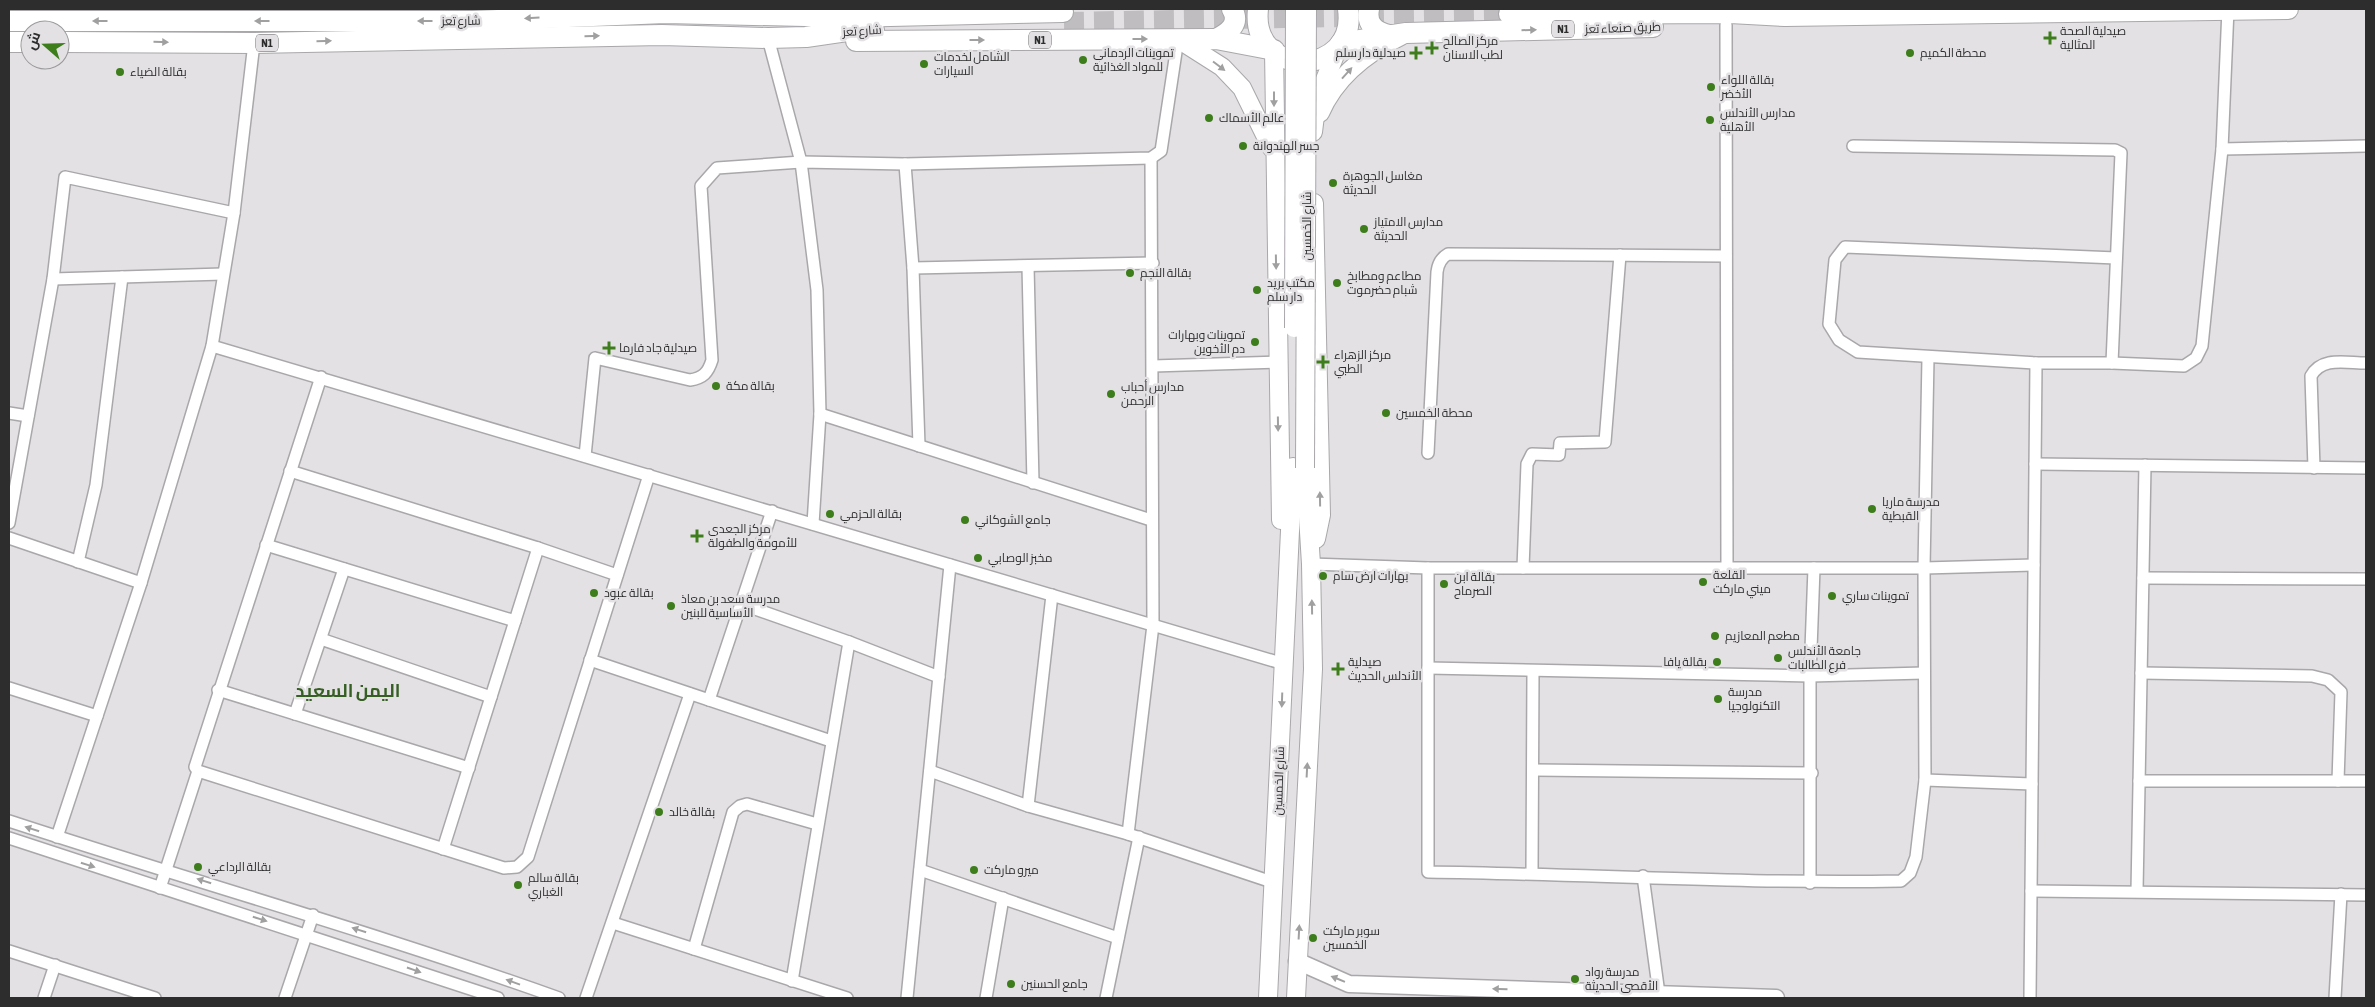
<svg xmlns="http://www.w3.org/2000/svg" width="2375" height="1007" font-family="'Asap Condensed',Cairo,sans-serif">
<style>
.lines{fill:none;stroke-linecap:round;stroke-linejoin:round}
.highway-tunnel{stroke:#bfbdc0;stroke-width:20;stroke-dasharray:20 10;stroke-linecap:butt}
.street-casing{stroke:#a9a7aa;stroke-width:14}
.secondary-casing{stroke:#a9a7aa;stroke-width:19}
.primary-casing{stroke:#a9a7aa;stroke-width:20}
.highway-casing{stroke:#a9a7aa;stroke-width:22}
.street{stroke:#fff;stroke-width:11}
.secondary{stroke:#fff;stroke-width:16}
.primary{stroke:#fff;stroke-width:18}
.highway{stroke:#fff;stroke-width:20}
.primary-bridge-casing{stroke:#a9a7aa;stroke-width:20;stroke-linecap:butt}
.primary-bridge{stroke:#fff;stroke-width:18}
.oneway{fill:#a0a0a1}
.poi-dot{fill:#3e7d1c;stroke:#e3e1e4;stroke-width:2}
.labels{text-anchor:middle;stroke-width:5;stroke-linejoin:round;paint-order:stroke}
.shield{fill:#e3e1e4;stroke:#646365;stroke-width:1}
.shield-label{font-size:11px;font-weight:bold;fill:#2d2d2e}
.street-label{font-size:12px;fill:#2d2d2e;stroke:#e3e1e4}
.poi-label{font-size:12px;fill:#2d2d2e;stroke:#e3e1e4;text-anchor:start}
.district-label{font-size:18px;font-weight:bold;fill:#365f24;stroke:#e3e1e4}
</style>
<rect width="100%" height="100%" fill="#e3e1e4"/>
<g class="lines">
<!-- highway-tunnel -->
<path class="highway-tunnel" d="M 1064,22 L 1509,14"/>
<defs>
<g id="street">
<path d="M 1726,25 L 1727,568"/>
<path d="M 768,38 L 801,162 L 817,290 L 820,414 L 813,524"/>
<path d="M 1853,146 L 2115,150 L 2121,153 L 2112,363"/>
<path d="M 2222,149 L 2366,146"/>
<path d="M 905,164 L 913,268 L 919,446"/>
<path d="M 2116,258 L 1845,247 L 1835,260 L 1829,324 L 1839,340 L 1858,352 L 2036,363 L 2112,363 L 2184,366 L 2196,358 L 2202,346 L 2222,149 L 2228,9"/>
<path d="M 1028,266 L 1033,483"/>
<path d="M 913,268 L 1153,263"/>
<path d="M 53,279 L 223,274"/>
<path d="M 212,346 L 1284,664"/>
<path d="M 1153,366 L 1277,362"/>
<path d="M 321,377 L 195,767 L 198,771 L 504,868 L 517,867 L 528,857 L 649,475"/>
<path d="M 9,413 L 28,416"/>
<path d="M 820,414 L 1151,520"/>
<path d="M 1428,453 L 1437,272 C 1438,264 1441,258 1448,254 L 1726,256"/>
<path d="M 585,456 L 595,358 L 690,380 C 703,378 708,373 712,360 L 701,186 L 717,168 L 801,162 L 905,164 L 1151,158 L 1161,151 L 1178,39"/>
<path d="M 2035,464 L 2366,468"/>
<path d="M 2314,468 L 2311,376 C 2322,356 2346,363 2366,363"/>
<path d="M 290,471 L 538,548 L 617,575"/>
<path d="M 9,523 L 53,279 L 65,177 L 234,213"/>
<path d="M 9,538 L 141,583"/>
<path d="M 266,545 L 515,621"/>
<path d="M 78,562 L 96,485 L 122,277"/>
<path d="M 1311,564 L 1428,568 L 1924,568 L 2034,565"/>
<path d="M 1428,568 L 1428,872 C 1585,874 1743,884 1901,881 L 1910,873 L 1916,857 L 1925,780 L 1924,568 L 1928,358"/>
<path d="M 1523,568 L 1527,464 L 1532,454 L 1559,455 L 1560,443 L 1605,442 L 1620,255"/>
<path d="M 2143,578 L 2366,579"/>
<path d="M 741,604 L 849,642 L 939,677"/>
<path d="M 321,639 L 491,697"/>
<path d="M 590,660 L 831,741"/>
<path d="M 1428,668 L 1810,676 L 1924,673"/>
<path d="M 9,688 L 97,716"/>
<path d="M 218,690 L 469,768"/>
<path d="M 709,700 L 772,511"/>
<path d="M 295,714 L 344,569"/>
<path d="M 1534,770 L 1812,773"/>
<path d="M 930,771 L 1028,806 L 1128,834 L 1275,883"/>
<path d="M 1925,780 L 2032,784"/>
<path d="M 2139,781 L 2338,781 L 2341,692 L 2328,680 L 2312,676 L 2141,673"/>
<path d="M 2338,781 L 2366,781"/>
<path d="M 1028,806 L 1052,595"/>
<path d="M 9,821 C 192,881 377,933 559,998"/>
<path d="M 1128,834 L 1153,625 L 1151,158"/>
<path d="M 57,837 L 141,583 L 212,346 L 234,213 L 254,43"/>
<path d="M 9,838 L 498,998"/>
<path d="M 443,849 L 538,548"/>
<path d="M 920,870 L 1118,938"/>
<path d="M 1532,873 L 1533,672"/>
<path d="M 1643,876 L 1659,994"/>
<path d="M 1810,883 L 1810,676 L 1814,568"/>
<path d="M 160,888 L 198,771"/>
<path d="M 2031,891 L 2366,895"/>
<path d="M 2137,891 L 2145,465"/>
<path d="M 613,923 L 847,998"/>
<path d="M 694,949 L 733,812 L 740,806 L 747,804 L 817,824"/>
<path d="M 9,951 L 155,998"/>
<path d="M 792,981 L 849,642"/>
<path d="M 44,998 L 55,965"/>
<path d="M 285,998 L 313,915"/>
<path d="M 586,998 L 690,694"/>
<path d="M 907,998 L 950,565"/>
<path d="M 986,998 L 1003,898"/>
<path d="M 1106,998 L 1139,837"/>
<path d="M 2030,998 L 2036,363"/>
<path d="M 2335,998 L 2341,894"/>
</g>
<path id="secondary" d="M 1297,961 L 1349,984 L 1776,998"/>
<g id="primary">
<path d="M 1178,39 L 1222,67 L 1242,88 L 1271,147"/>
<path d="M 1274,50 L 1281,520"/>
<path d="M 1320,113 C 1336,76 1366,53 1401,36"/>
<path d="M 1313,132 L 1317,99 L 1340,43"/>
<path d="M 1314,203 L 1321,515 L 1316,539"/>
<path d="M 1268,998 L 1293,467"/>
<path d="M 1296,998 L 1313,669 L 1311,564 L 1305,468"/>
</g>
<g id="highway">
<path d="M 1258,9 C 1250,80 1358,78 1348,9"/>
<path d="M 1369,9 C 1366,24 1375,32 1389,35"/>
<path d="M 1509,14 L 1730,13 L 1785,16 L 2288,9"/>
<path d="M 9,21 L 473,21 L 665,13 L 848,17 L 1063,12"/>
<path d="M 1216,39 C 1228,33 1241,24 1232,9"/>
<path d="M 856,41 L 1216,39 L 1274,50"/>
<path d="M 9,42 L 30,42"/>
<path d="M 60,42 L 254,43 L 662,35 L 768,38 L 806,37 L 847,31 L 874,30"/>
<path d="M 1341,43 L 1406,33 L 1653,27"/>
</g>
</defs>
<!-- street casing -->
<use href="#street" class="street-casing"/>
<!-- secondary casing -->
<use href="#secondary" class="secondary-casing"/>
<!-- primary casing -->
<use href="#primary" class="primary-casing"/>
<!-- highway casing -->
<use href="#highway" class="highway-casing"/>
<!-- street -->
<use href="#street" class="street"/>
<!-- secondary -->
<use href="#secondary" class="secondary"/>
<!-- primary -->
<use href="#primary" class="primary"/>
<!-- highway -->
<use href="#highway" class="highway"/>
<defs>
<g id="primary-bridge">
<path d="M 1294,328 L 1295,9"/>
<path d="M 1305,468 L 1307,9"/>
</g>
</defs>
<!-- primary-bridge casing -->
<use href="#primary-bridge" class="primary-bridge-casing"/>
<!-- primary-bridge -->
<use href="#primary-bridge" class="primary-bridge"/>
</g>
<!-- one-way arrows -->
<defs><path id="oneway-solid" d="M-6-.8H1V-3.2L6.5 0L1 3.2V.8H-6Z" transform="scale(1.25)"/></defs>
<g class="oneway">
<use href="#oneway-solid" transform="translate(532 18) rotate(177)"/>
<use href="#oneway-solid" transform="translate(100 21) rotate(180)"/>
<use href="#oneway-solid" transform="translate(262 21) rotate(180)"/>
<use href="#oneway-solid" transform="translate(425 21) rotate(-180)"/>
<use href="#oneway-solid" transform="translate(1529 30) rotate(-2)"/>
<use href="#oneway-solid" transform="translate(592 36) rotate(-1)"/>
<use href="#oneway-solid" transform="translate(1140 39)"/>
<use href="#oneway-solid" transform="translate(977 40)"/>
<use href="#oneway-solid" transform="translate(324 41) rotate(-1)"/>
<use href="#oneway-solid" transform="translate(161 42) rotate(1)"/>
<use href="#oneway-solid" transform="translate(1219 66) rotate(37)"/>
<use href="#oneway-solid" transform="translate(1347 73) rotate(-48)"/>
<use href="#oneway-solid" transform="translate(1274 99) rotate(90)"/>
<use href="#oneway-solid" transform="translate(1276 262) rotate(89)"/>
<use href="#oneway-solid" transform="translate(1278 424) rotate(89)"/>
<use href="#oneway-solid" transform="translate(1320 499) rotate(-91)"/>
<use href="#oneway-solid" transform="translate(1312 607) rotate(-91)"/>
<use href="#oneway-solid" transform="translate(1282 700) rotate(92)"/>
<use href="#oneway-solid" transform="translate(1307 770) rotate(-87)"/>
<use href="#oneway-solid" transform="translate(32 829) rotate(-162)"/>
<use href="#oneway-solid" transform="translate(88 865) rotate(18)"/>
<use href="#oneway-solid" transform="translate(204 881) rotate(-163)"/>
<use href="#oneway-solid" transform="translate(260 919) rotate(17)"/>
<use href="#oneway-solid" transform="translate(359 930) rotate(-162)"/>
<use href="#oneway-solid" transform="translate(1299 932) rotate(-87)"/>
<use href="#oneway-solid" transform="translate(414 970) rotate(19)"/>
<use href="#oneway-solid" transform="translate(1338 979) rotate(-158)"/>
<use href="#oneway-solid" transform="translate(513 982) rotate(-160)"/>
<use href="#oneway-solid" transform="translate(1500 989) rotate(-178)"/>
</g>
<!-- markers -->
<g class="poi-dot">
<path d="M2047.5 30.5h5v5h5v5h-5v5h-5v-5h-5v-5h5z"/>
<path d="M1429.5 40.5h5v5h5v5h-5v5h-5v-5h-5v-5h5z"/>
<path d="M1413.5 45.5h5v5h5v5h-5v5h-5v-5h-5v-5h5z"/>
<circle cx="1910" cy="53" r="5"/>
<circle cx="1083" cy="60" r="5"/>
<circle cx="924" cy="64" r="5"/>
<circle cx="120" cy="72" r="5"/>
<circle cx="1711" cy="87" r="5"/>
<circle cx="1209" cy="118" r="5"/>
<circle cx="1710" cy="120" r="5"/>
<circle cx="1243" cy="146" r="5"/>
<circle cx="1333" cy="183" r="5"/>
<circle cx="1364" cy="229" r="5"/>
<circle cx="1130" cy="273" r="5"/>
<circle cx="1337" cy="283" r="5"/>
<circle cx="1257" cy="290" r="5"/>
<circle cx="1255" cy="342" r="5"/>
<path d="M606.5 340.5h5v5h5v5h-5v5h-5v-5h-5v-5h5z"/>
<path d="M1320.5 354.5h5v5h5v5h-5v5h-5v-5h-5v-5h5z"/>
<circle cx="716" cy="386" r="5"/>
<circle cx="1111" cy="394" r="5"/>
<circle cx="1386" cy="413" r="5"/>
<circle cx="1872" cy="509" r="5"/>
<circle cx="830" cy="514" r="5"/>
<circle cx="965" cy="520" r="5"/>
<path d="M694.5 528.5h5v5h5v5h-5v5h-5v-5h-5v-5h5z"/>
<circle cx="978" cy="558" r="5"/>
<circle cx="1323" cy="576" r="5"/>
<circle cx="1703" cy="582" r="5"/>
<circle cx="1444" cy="584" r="5"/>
<circle cx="594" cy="593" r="5"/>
<circle cx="1832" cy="596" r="5"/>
<circle cx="671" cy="606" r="5"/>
<circle cx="1715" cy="636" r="5"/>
<circle cx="1778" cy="658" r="5"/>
<circle cx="1717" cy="662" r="5"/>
<path d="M1335.5 661.5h5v5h5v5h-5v5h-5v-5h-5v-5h5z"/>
<circle cx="1718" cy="699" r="5"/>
<circle cx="659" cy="812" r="5"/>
<circle cx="198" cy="867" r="5"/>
<circle cx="974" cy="870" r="5"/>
<circle cx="518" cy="885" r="5"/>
<circle cx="1313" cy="938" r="5"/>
<circle cx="1575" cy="979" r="5"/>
<circle cx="1011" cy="984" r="5"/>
</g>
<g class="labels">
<!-- shield labels -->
<g class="shield">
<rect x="1552" y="20.5" width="22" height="17" rx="4"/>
<rect x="1029" y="31.5" width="22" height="17" rx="4"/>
<rect x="256" y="34.5" width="22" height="17" rx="4"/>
</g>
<g class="shield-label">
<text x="1563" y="33">N1</text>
<text x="1040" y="44">N1</text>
<text x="267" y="47">N1</text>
</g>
<!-- street labels -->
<g class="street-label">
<text transform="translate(461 21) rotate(-1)" y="4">شارع تعز</text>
<text transform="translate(1623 28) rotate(-2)" y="4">طريق صنعاء تعز</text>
<text transform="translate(862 31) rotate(-4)" y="4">شارع تعز</text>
<text transform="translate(1307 226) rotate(-90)" y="4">شارع الخمسين</text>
<text transform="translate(1279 781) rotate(-88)" y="4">شارع الخمسين</text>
</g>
<!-- poi labels -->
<g class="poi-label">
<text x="2060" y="35">صيدلية الصحة<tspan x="2060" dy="14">المثالية</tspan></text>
<text x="1443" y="45">مركز الصالح<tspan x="1443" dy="14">لطب الاسنان</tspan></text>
<text x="1093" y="57">تموينات الردماني<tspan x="1093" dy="14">للمواد الغذائية</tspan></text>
<text x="1406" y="57" text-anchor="end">صيدلية دار سلم</text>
<text x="1920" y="57">محطة الكميم</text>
<text x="934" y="61">الشامل لخدمات<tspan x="934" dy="14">السيارات</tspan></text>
<text x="130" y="76">بقالة الضياء</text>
<text x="1721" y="84">بقالة اللواء<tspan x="1721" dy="14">الأخضر</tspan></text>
<text x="1720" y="117">مدارس الأندلس<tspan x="1720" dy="14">الأهلية</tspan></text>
<text x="1219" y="122">عالم الأسماك</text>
<text x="1253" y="150">جسر الهندوانة</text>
<text x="1343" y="180">مغاسل الجوهرة<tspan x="1343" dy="14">الحديثة</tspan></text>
<text x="1374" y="226">مدارس الامتياز<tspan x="1374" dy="14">الحديثة</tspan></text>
<text x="1140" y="277">بقالة النجم</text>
<text x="1347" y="280">مطاعم ومطابخ<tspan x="1347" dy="14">شبام حضرموت</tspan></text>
<text x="1267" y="287">مكتب بريد<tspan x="1267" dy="14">دار سلم</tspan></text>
<text x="1245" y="339" text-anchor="end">تموينات وبهارات<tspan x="1245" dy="14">دم الأخوين</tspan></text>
<text x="619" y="352">صيدلية جاد فارما</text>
<text x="1334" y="359">مركز الزهراء<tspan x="1334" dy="14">الطبي</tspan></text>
<text x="726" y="390">بقالة مكة</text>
<text x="1121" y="391">مدارس أحباب<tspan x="1121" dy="14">الرحمن</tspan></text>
<text x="1396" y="417">محطة الخمسين</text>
<text x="1882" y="506">مدرسة ماريا<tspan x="1882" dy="14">القبطية</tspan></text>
<text x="840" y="518">بقالة الحزمي</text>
<text x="975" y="524">جامع الشوكاني</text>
<text x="708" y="533">مركز الجعدي<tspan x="708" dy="14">للأمومة والطفولة</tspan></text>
<text x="988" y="562">مخبز الوصابي</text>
<text x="1713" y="579">القلعة<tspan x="1713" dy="14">ميني ماركت</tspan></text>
<text x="1333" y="580">بهارات ارض سام</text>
<text x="1454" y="581">بقالة ابن<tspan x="1454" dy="14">الصرماح</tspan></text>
<text x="604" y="597">بقالة عبود</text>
<text x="1842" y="600">تموينات ساري</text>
<text x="681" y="603">مدرسة سعد بن معاذ<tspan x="681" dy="14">الأساسية للبنين</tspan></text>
<text x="1725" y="640">مطعم المعازيم</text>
<text x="1788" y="655">جامعة الأندلس<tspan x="1788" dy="14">فرع الطالبات</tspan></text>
<text x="1348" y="666">صيدلية<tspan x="1348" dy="14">الأندلس الحديث</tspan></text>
<text x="1707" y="666" text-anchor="end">بقالة يافا</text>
<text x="1728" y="696">مدرسة<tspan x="1728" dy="14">التكنولوجيا</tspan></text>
<text x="669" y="816">بقالة خالد</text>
<text x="208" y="871">بقالة الرداعي</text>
<text x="984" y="874">ميرو ماركت</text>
<text x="528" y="882">بقالة سالم<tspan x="528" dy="14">الغباري</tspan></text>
<text x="1323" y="935">سوبر ماركت<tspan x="1323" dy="14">الخمسين</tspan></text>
<text x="1585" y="976">مدرسة رواد<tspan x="1585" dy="14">الأقصى الحديثة</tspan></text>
<text x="1021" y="988">جامع الحسنين</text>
</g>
<!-- district labels -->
<g class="district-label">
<text x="348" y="697">اليمن السعيد</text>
</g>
</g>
<!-- border -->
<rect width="2375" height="1007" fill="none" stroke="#2d2d2e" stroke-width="20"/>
<!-- north arrow -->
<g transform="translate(45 45) rotate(290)"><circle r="24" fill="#e3e1e4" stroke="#9a999b"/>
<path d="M0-4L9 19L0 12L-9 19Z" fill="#3e7d1c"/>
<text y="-8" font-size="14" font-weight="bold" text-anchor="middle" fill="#2d2d2e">ش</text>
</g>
</svg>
